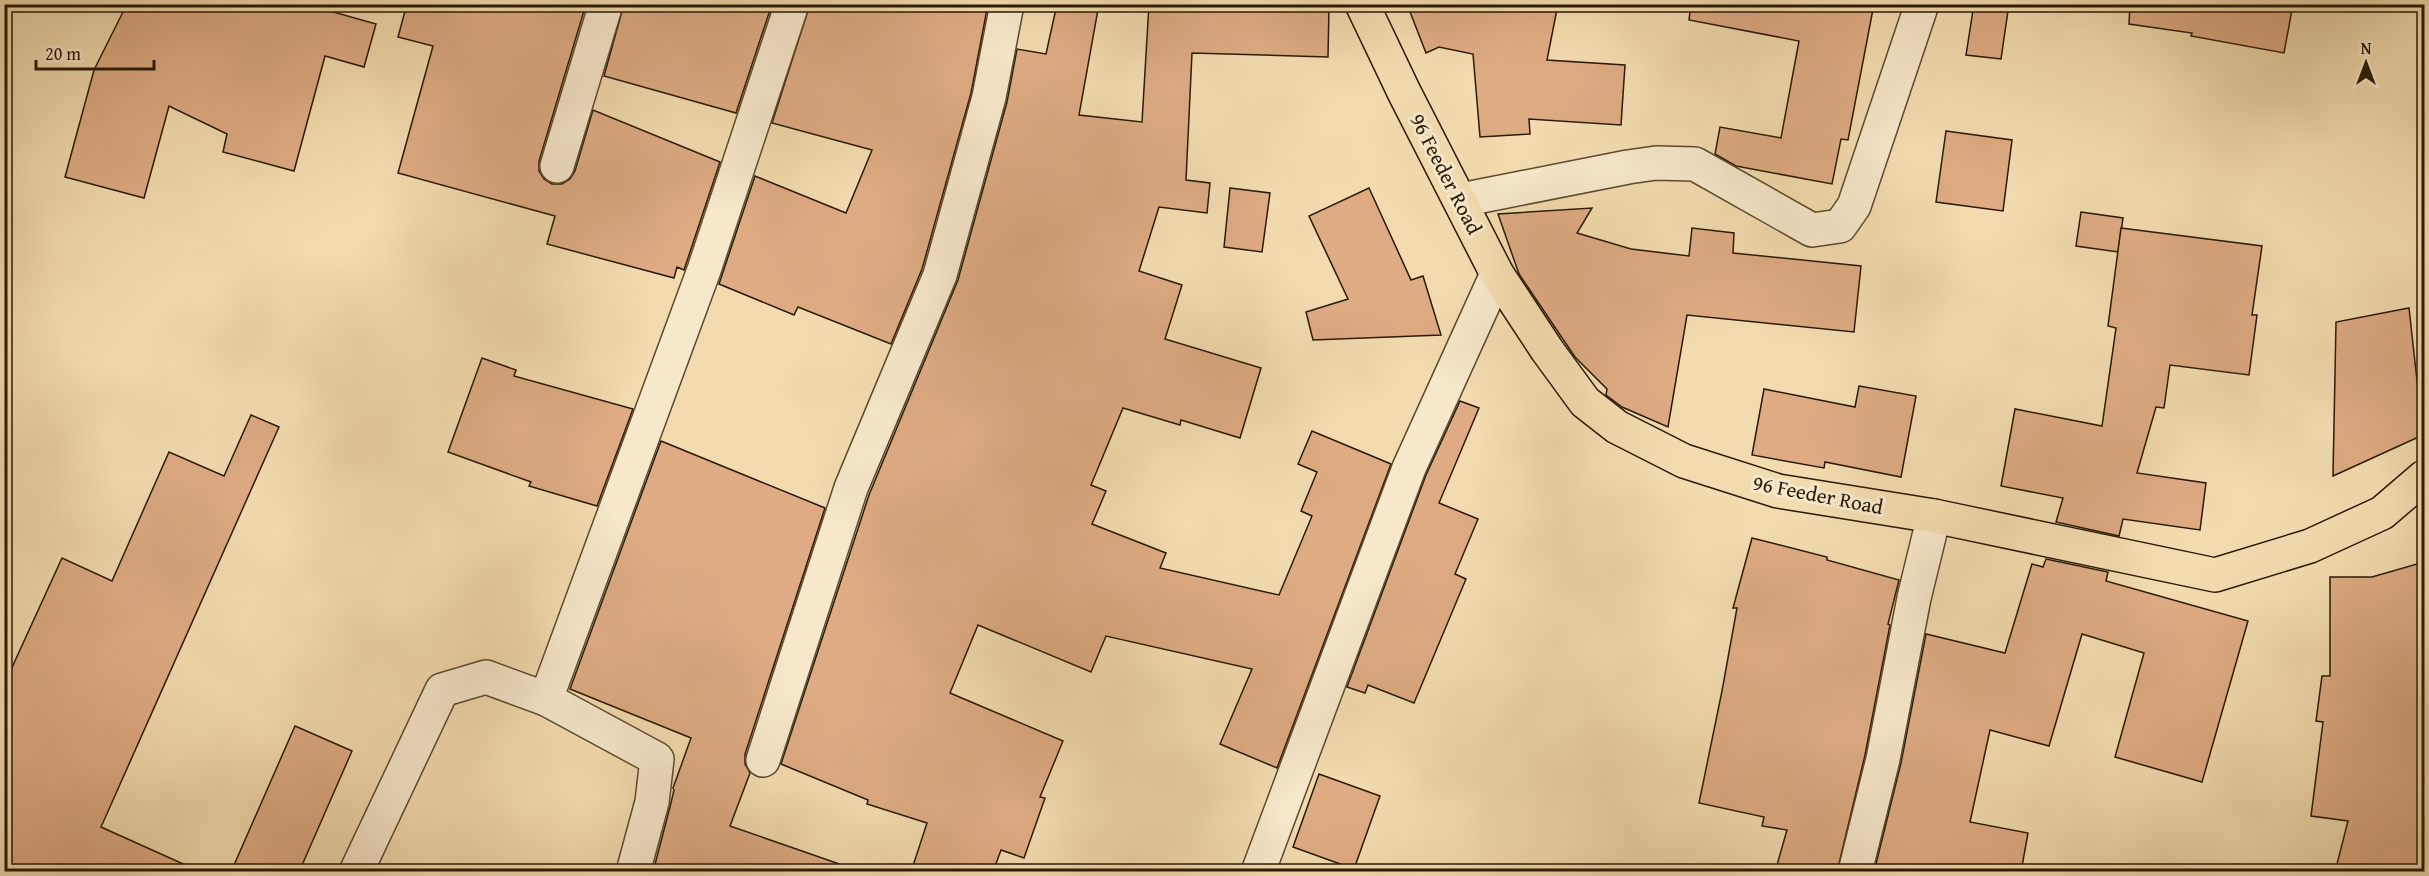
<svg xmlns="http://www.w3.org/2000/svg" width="2429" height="876" font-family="'Gentium Book Plus',serif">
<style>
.building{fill:#deab83;stroke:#291a04;stroke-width:1.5}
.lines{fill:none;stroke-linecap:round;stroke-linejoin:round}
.street-casing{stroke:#5b4a2f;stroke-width:36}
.primary-casing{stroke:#291a04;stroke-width:36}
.street{stroke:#f7e8cb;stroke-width:33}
.primary{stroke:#f2dcaf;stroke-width:33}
.labels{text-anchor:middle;stroke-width:6;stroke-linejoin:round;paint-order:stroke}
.street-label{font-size:21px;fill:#291a04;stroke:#f7e8cb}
</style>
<rect width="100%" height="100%" fill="#f2dcaf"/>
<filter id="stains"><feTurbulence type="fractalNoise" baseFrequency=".00333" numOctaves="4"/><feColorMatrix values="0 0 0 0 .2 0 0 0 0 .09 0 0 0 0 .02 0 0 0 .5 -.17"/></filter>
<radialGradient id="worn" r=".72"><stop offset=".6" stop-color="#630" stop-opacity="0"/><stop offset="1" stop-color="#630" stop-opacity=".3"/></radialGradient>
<!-- building -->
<g class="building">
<path d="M 127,4 L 305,4 L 376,24 L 364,67 L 325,56 L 294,171 L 223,152 L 227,134 L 169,106 L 144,198 L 65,177 L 94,70 Z"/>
<path d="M 407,4 L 586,4 L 539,161 L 539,171 L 544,179 L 552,184 L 562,184 L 570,179 L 575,171 L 593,110 L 720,162 L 684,270 L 677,267 L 674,278 L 547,244 L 555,216 L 398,173 L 433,46 L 398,37 Z"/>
<path d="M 624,4 L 772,4 L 736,113 L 604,76 Z"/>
<path d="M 810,4 L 988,4 L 971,93 L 922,269 L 891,344 L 798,307 L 794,315 L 719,284 L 755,176 L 846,213 L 872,150 L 772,123 Z"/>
<path d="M 1057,4 L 1099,4 L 1079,115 L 1142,122 L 1149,4 L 1329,6 L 1328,57 L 1192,53 L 1186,180 L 1210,183 L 1207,213 L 1159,207 L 1139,271 L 1182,285 L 1165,339 L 1261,368 L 1240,438 L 1181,420 L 1180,425 L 1123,408 L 1091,485 L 1106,491 L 1092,524 L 1166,553 L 1160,568 L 1279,595 L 1312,516 L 1301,511 L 1317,472 L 1298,464 L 1312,431 L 1391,464 L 1277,768 L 1220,744 L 1252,669 L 1106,636 L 1091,672 L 978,625 L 950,693 L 1063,741 L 1040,797 L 1045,798 L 1024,858 L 1001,850 L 993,872 L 911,872 L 927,823 L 867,804 L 868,800 L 781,764 L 869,495 L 958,280 L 1007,102 L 1017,49 L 1046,54 Z"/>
<path d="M 1407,4 L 1558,4 L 1547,60 L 1625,65 L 1621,125 L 1529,119 L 1530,134 L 1480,137 L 1473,54 L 1439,47 L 1426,53 Z"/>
<path d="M 1691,4 L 1874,4 L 1848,140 L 1841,139 L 1832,184 L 1736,166 L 1715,154 L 1720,127 L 1781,138 L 1799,41 L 1689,20 Z"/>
<path d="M 1974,4 L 2009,4 L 2001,59 L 1966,55 Z"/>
<path d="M 2130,4 L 2293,4 L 2284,53 L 2191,36 L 2192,33 L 2129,24 Z"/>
<path d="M 1946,131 L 2012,140 L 2003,211 L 1936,202 Z"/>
<path d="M 1230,188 L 1270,193 L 1262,252 L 1224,247 Z"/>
<path d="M 1369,188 L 1411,280 L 1423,276 L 1441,335 L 1313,340 L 1306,312 L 1348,299 L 1309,216 Z"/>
<path d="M 1592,208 L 1577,233 L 1631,249 L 1689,256 L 1692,228 L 1734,233 L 1733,253 L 1861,266 L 1854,332 L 1687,315 L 1668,427 L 1622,407 L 1606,395 L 1607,389 L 1575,357 L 1519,274 L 1498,214 Z"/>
<path d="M 2081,212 L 2123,218 L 2118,252 L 2076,246 Z"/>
<path d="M 2121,228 L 2262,246 L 2252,315 L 2257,315 L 2249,375 L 2170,365 L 2164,408 L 2156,407 L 2137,473 L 2206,483 L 2200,530 L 2123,519 L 2119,536 L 2056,522 L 2063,498 L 2001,486 L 2015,409 L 2102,426 L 2116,328 L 2108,326 Z"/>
<path d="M 2409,308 L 2423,435 L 2333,476 L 2336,322 Z"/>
<path d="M 482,358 L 516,370 L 514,376 L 633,409 L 597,506 L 529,486 L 531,482 L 448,452 Z"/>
<path d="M 1859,386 L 1916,396 L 1901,477 L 1825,462 L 1824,468 L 1752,455 L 1764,389 L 1855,407 Z"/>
<path d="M 1460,401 L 1479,408 L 1439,503 L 1478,519 L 1455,574 L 1466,579 L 1414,703 L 1368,685 L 1365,693 L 1347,687 L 1426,475 Z"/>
<path d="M 251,415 L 279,427 L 101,827 L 201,872 L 4,872 L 4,685 L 62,558 L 112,581 L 169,452 L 224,476 Z"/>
<path d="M 661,441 L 825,508 L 745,754 L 745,764 L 750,773 L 730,826 L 848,867 L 847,872 L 653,872 L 670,807 L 674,790 L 673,788 L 691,738 L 570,689 Z"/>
<path d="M 1752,538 L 1827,557 L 1827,560 L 1899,580 L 1888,624 L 1890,625 L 1865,755 L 1837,872 L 1775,872 L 1787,830 L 1762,826 L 1764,817 L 1699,803 L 1722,691 L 1737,608 L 1733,608 Z"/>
<path d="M 2046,559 L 2108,572 L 2106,581 L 2248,621 L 2202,782 L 2115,757 L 2144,653 L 2082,634 L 2049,746 L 1990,730 L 1970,822 L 2028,833 L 2021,872 L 1874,872 L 1901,763 L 1926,634 L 2005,653 L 2032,564 L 2043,567 Z"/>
<path d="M 2424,562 L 2424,846 L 2418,872 L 2335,872 L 2348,821 L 2311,816 L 2323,722 L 2316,721 L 2322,676 L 2330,676 L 2330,577 L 2372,577 Z"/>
<path d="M 295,726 L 352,751 L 299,872 L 231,872 Z"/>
<path d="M 1319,774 L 1380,796 L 1354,869 L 1293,847 Z"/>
</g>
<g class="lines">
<defs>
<g id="street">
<path d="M 557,166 L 606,4"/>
<path d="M 1461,200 L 1628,167 L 1656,163 L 1695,164 L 1812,230 L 1840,226 L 1854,206 L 1922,4"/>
<path d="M 546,699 L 657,759 L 652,802 L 633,872"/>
<path d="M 763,760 L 851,488 L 940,275 L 989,97 L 1007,4"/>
<path d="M 356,872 L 442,690 L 486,677 L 546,699 L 704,270 L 792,4"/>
<path d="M 1258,872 L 1409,468 L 1497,274"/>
<path d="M 1855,872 L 1883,759 L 1914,598 L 1934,516"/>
</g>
<path id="primary" d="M 1362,4 L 1404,92 L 1497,274 L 1547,350 L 1585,402 L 1617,427 L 1684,461 L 1778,491 L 1934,516 L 2215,575 L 2310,546 L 2382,513 L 2424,477"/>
</defs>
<!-- street casing -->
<use href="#street" class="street-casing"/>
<!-- primary casing -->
<use href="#primary" class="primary-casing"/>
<!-- street -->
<use href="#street" class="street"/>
<!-- primary -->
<use href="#primary" class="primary"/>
</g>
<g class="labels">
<!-- street labels -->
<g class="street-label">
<text transform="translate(1446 174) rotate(63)" y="7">96 Feeder Road</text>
<text transform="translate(1818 495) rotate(11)" y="7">96 Feeder Road</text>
</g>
</g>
<!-- margin -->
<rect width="2429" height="876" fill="none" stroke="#f2dcaf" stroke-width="24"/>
<rect x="6" y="6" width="2417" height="864" fill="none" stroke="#291a04" stroke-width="3"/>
<rect x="12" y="12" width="2405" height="852" fill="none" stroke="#291a04" stroke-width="1.5"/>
<!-- north arrow -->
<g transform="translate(2366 63)" stroke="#f7e8cb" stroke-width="4.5" paint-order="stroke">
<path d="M0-4.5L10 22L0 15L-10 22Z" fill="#291a04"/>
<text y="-9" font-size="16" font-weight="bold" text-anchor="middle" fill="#291a04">N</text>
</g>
<!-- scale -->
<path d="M36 60v9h118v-9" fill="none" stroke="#291a04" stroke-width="3"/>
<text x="45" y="60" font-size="18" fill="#291a04" stroke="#f7e8cb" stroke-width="4.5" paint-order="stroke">20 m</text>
<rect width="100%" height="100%" filter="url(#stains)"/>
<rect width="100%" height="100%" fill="url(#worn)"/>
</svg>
